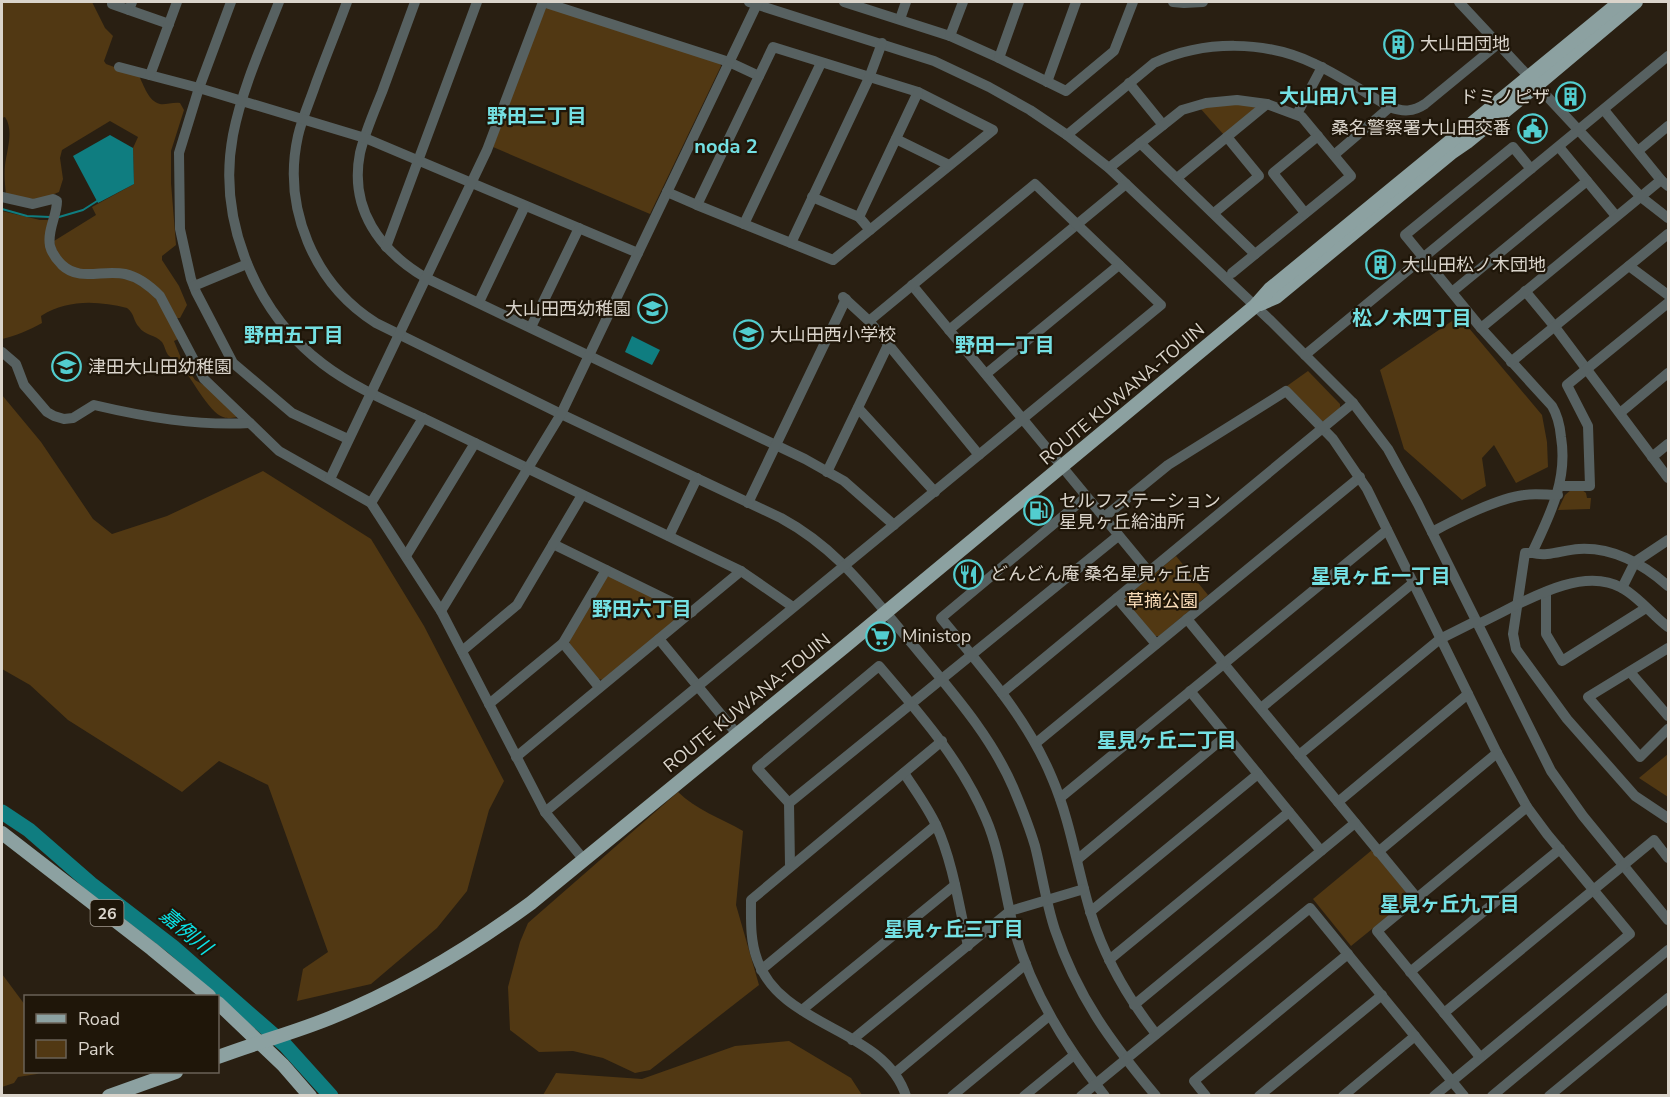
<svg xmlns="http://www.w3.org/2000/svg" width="1670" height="1097" font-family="'Nunito Sans','Noto Sans JP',sans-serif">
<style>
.green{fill:#513813}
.water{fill:#0f7d80}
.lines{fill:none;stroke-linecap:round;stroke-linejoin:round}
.stream{stroke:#0f7d80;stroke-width:2}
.river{stroke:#0f7d80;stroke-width:15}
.minor{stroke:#576161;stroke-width:10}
.major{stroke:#8ca1a1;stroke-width:14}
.labels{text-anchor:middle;stroke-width:4.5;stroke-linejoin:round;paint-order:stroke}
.shield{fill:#1f1609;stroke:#a29b91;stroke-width:1.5}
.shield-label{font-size:16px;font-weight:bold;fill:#dad4cb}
.poi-label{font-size:18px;fill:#dad4cb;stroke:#1f1609;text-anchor:start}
.street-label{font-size:18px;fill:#dad4cb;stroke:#1f1609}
.park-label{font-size:18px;fill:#f9dcb9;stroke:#1f1609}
.neighbourhood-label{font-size:20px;font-weight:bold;fill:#74e0e3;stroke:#1f1609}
.water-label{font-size:20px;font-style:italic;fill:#0be3e7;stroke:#1f1609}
</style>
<rect width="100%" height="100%" fill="#291f12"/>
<!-- green -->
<g class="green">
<path d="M 2,2 L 92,2 L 105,28 L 113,36 L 104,61 L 106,64 L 139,76 C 144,85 148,101 160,104 C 165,105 173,102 180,103 L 184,110 L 171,151 L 171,183 L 176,245 L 162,256 L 162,260 L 179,286 L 187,305 L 180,318 L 176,318 L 146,280 C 115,276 59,280 54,241 L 96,215 L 92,207 L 134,184 L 133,148 L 138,137 L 110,121 L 62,150 L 60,158 L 63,179 L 59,192 L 40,200 L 6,195 C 5,185 4,175 5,165 C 7,150 14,130 5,117 L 2,118 Z"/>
<path d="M 548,7 L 720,63 L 721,66 L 650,214 L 493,147 L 544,8 Z"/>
<path d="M 1212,104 L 1259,105 L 1224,135 L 1200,108 Z"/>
<path d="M 2,211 L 40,220 L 48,220 L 55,262 L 106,276 L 131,280 L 151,293 L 160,304 L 178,339 L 174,341 L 181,358 L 195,380 L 207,387 L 237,417 C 232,418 228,419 223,417 C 209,413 190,375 179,363 C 176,359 172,359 168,355 C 165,351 165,346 162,342 C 156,335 144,335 139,327 C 133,321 135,314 127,308 C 98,301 68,299 41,316 L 42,323 C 30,330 15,336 2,339 Z"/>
<path d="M 1455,319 L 1468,327 L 1542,415 L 1547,442 L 1548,467 L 1516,483 L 1494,445 L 1482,458 L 1486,486 L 1462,500 L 1404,449 L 1380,370 Z"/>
<path d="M 1308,371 L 1340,404 L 1340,409 L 1326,421 L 1322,421 L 1287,386 Z"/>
<path d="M 2,395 L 41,442 L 93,519 L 112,534 L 167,516 L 263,471 L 371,539 L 424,626 L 504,781 L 489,810 L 467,891 L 437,928 L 371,984 L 297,1001 L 303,969 L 328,952 L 268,785 L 219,761 L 182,792 L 68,720 L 30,685 L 2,669 Z"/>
<path d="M 1571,490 L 1582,490 L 1586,493 L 1587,498 L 1591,498 L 1590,509 L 1558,510 L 1565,495 Z"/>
<path d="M 1176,556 L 1208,595 L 1159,636 L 1155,636 L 1124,600 L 1126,597 Z"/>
<path d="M 610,576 L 681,611 L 682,614 L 603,680 L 598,679 L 570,644 L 569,640 L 607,577 Z"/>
<path d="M 1668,754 L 1668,797 L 1639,778 Z"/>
<path d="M 678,792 C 696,810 721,818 743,831 L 736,905 L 759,985 L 650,1070 L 635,1073 L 603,1058 L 573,1051 L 539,1052 L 510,1030 L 508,987 L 520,942 L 528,923 Z"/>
<path d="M 1372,850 L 1409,896 L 1409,899 L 1351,946 L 1313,899 Z"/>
<path d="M 2,974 L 25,1005 L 26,1072 L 41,1072 L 37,1074 L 18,1077 L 14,1083 L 2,1087 Z"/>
<path d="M 789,1041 L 851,1078 L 862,1095 L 543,1095 L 556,1073 L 642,1079 L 735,1046 Z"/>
</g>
<!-- water -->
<g class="water">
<path d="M 110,135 L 133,148 L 134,184 L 98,203 L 73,156 Z"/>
<path d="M 632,336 L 660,350 L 652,365 L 625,352 Z"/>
</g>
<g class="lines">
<!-- stream -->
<g class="stream">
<path d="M 2,209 L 27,216 L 50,217"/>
<path d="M 59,217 L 83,210 L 97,201"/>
</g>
<!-- river -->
<path class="river" d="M 2,812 L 29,830 L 91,884 L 173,947 L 285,1045 L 331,1096"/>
<!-- minor -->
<g class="minor">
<path d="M 132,2 L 129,10 L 169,24"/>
<path d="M 231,2 L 199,88 L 179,153 L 180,229 L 191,279 L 196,292 L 233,363 L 292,413 L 348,439"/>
<path d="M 279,2 C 262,45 242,89 233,135 C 217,220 255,312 323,364 C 353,387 389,402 423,418"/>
<path d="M 347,2 C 337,29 326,56 316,83 C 310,101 302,118 298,136 C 282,208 314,284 376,323 L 561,414 L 781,518 C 840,550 871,596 914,646 C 950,690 990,734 1013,787 C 1021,806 1029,826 1035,846 C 1042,874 1046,903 1055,930 C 1078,998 1111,1042 1156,1096"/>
<path d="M 415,2 C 404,32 393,62 382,92 C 374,112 365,132 360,153 C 349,209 380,251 426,278 L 805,459 L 844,481 L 894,525"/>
<path d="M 543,2 L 729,62 L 759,76"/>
<path d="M 749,2 L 934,61 L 989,87 L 1030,110 L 1067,135 L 1109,168 L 1271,321 L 1353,403 L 1388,449 L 1418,504 L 1551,771 L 1583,816 L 1668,920"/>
<path d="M 844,2 L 950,36 L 999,58 L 1066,91 L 1114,51 L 1133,2"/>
<path d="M 1173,2 L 1184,3 L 1203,2"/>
<path d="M 1459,2 L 1641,197 L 1668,218"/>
<path d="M 112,4 L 129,10"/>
<path d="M 900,19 L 906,2"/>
<path d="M 950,36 L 963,2"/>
<path d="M 773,47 L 918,92 L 993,130 L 833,260 L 697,205 Z"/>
<path d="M 999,58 L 1019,2"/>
<path d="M 119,67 L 199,88 L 365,138 L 638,253"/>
<path d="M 150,75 L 177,2"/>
<path d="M 1047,82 L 1076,2"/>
<path d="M 1129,83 L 1163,125"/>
<path d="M 1604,110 L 1661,180 L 1668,186"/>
<path d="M 1297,114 L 1322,67"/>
<path d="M 1067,135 L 1154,63 C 1203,40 1266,40 1315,64 C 1341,76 1365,93 1390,107 C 1403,112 1413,112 1425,104 L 1498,44"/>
<path d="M 896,139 L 949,165"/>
<path d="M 1140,143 L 1255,254"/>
<path d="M 1559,147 L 1616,216"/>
<path d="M 1638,151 L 1668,126"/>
<path d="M 1334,155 L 1390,107"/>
<path d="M 1109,168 L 1182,110 L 1206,103 L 1237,100 L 1267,104 L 1302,117 L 1351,176 L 1232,273"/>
<path d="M 1531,169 L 1513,147 L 1405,235 L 1481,328 L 1552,406 C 1558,416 1560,426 1561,437 C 1568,480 1550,515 1532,553 L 1525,553 L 1513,634 L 1516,649 L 1567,719 L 1635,796 L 1668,818"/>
<path d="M 1177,178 L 1267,104"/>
<path d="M 667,192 L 697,205"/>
<path d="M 2,197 L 33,204 L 53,199 L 57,201 C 57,216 47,230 50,246 C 52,254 57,260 62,265 C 80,282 103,269 125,274 C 139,277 150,286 160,296 L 204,379 L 279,451 L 371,503 L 441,611 L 545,812 L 584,860"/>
<path d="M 812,197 L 859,217 L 870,230"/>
<path d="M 1214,213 L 1259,176 L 1227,137"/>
<path d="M 1305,213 L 1273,173 L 1318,136"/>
<path d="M 859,217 L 918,92"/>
<path d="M 744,224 L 821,63"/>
<path d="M 791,243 L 869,78 L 882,43"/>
<path d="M 386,247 L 477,2"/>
<path d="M 1629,266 L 1668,295"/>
<path d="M 912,285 L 1149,572"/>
<path d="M 194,286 L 247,264"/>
<path d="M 1525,291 L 1555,327 L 1668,478"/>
<path d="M 1452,292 L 1587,181"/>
<path d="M 843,297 L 869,321 L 979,455"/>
<path d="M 479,302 L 525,206"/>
<path d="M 531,327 L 579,228"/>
<path d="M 1481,328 L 1661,180"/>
<path d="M 949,330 L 1126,184"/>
<path d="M 2,352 L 16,364 L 24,385 L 47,412 L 54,416 L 64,419 L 73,418 L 94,405 C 145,417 197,426 250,423"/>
<path d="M 1305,355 L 1668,56"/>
<path d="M 1511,362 L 1668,234"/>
<path d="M 986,374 L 1119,265"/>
<path d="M 858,408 L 935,492"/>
<path d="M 1620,413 L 1668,373"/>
<path d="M 1652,457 L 1668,444"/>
<path d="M 827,472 L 888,345"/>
<path d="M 1360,477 L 1187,619 L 1417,898"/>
<path d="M 330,479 L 487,150 L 543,2"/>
<path d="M 1560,486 L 1590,486 L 1588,426 L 1567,385 L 1668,303"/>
<path d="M 1086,497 L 941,618 C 982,668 1027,717 1052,778 C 1071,822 1077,869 1091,914 C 1105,959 1127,997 1156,1034"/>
<path d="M 371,503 L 423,418 L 741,571 L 793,607"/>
<path d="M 748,503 L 846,299"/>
<path d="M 1103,518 L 1168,465 L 1286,391 L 1333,439 L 1367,489 L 1497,753 L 1527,807 L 1547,834 L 1630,934 L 1434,1096"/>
<path d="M 1432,532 C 1456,519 1499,498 1524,495 C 1535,493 1547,495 1558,495"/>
<path d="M 669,536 L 697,478"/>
<path d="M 553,544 L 692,612"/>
<path d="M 1532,553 C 1549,557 1562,550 1579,549 C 1614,547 1643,564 1668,586"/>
<path d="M 406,556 L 475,443"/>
<path d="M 1622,588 L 1635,562 L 1668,540"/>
<path d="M 1546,592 L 1546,634 L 1562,661 L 1646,608"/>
<path d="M 1117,598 L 1156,644"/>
<path d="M 441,611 L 561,414 L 758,2"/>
<path d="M 1478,624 C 1518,606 1579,564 1622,588 C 1639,597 1653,616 1668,627"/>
<path d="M 659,639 L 737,734"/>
<path d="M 563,643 L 599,687"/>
<path d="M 1668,648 L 1588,697 L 1640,757 L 1668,729"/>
<path d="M 462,651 L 517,605 L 582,495"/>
<path d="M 1630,672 L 1668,716"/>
<path d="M 1190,691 L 1321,851"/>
<path d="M 1002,693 L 1353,403"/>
<path d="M 489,704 L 563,643 L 606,570"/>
<path d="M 1261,708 L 1413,583"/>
<path d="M 1036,743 L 1187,619"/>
<path d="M 1299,755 L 1440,639 L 1476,621"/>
<path d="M 516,757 L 741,571"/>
<path d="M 904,773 C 915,790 927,806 936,825 C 953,862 959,906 968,946"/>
<path d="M 1060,798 L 1387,530"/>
<path d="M 1338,802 L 1468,694"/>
<path d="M 789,803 L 1118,536"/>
<path d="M 545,812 L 1161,305 L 1035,184 L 869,321"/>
<path d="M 1378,852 L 1497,753"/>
<path d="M 1078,859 L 1226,736"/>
<path d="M 790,866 L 789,803 L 757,768 L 879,666 C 920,714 961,760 986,819 C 1001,854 1004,892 1014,929 C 1031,991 1065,1046 1105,1096"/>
<path d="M 1090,912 L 1258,774"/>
<path d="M 1109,960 L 1289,812"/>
<path d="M 761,970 L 936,825"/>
<path d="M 1410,972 L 1560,849"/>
<path d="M 1134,1005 L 1355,823"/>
<path d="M 802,1010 L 955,885"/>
<path d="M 1444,1013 L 1654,840 L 1668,858"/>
<path d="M 852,1040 L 1010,911 L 1084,889"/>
<path d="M 1480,1057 L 1377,931 L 1527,807"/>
<path d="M 895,1073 L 1026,964"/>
<path d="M 906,1096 C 884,1027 781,1029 757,959 C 750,940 751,920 751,900 L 942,741"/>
<path d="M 952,1096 L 1049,1016"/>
<path d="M 1024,1096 L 1074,1055"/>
<path d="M 1081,1096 L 1310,908 L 1464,1096"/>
<path d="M 1206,1096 L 1194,1081 L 1348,954"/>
<path d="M 1259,1096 L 1382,995"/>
<path d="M 1343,1096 L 1415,1036"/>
<path d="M 1492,1096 L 1668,950"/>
<path d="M 1549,1096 L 1668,998"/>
</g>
<!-- major -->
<g class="major">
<path d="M 1260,304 L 1276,297 L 1451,153 L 1467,142 L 1537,85 L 1636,2"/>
<path d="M 2,833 L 152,949 L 209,996"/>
<path d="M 218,1003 L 283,1065 L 310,1096"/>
<path d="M 218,1057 C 255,1043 293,1033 330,1018 C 402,989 468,949 531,903 L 844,647 L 1255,306 L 1270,289 L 1620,2"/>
<path d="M 109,1096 L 176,1072"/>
</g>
</g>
<!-- icons -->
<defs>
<symbol id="building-ring" viewBox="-11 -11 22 22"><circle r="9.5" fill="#1f1609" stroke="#52cdcf" stroke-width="1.5"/><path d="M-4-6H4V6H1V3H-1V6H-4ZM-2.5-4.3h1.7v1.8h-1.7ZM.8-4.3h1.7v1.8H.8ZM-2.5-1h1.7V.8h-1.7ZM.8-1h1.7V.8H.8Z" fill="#52cdcf"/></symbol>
<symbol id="civic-ring" viewBox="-11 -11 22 22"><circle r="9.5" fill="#1f1609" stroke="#52cdcf" stroke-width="1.5"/><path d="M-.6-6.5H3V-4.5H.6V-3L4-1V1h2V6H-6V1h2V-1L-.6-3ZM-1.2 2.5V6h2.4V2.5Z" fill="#52cdcf"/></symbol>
<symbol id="school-ring" viewBox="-11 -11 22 22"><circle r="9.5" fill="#1f1609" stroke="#52cdcf" stroke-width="1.5"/><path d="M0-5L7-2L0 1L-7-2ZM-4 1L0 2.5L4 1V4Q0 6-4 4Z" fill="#52cdcf"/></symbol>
<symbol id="fuel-ring" viewBox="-11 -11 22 22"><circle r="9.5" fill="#1f1609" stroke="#52cdcf" stroke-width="1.5"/><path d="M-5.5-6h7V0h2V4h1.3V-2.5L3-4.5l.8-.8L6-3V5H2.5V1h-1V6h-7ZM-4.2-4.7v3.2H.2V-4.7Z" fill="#52cdcf"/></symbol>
<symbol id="restaurant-ring" viewBox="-11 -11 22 22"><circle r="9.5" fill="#1f1609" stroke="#52cdcf" stroke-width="1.5"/><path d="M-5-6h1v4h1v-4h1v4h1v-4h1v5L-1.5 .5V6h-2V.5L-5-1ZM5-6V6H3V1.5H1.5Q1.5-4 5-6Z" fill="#52cdcf"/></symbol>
<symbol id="supermarket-ring" viewBox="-11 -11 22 22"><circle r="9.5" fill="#1f1609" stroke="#52cdcf" stroke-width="1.5"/><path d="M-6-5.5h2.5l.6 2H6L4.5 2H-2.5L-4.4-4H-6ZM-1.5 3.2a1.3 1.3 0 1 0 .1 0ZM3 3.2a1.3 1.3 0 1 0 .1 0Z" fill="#52cdcf"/></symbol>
</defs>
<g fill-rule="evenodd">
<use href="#building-ring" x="1382" y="28" width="33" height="33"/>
<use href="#building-ring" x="1554" y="80" width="33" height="33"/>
<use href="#civic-ring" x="1516" y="112" width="33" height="33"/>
<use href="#building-ring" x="1364" y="248" width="33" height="33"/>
<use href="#school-ring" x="636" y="292" width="33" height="33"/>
<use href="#school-ring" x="732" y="318" width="33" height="33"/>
<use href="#school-ring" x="50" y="350" width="33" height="33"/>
<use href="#fuel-ring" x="1022" y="494" width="33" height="33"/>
<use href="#restaurant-ring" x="952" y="558" width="33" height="33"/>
<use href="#supermarket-ring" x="864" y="620" width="33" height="33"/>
</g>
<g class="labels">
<!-- shield labels -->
<rect class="shield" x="90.5" y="900" width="33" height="26" rx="4.5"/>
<g class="shield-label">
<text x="107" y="919">26</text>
</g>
<!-- poi labels -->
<g class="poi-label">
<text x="1420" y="50">大山田団地</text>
<text x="1550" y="103" text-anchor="end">ドミノピザ</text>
<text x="1511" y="134" text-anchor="end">桑名警察署大山田交番</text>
<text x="1402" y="271">大山田松ノ木団地</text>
<text x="631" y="315" text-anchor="end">大山田西幼稚園</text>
<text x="770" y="341">大山田西小学校</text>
<text x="88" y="373">津田大山田幼稚園</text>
<text x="1059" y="507">セルフステーション<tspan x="1059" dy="21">星見ヶ丘給油所</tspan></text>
<text x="990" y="580">どんどん庵 桑名星見ヶ丘店</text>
<text x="902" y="642">Ministop</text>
</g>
<!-- street labels -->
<g class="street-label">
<text transform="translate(1122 394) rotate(-40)" y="6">ROUTE KUWANA-TOUIN</text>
<text transform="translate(747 703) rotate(-39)" y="6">ROUTE KUWANA-TOUIN</text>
</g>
<!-- park labels -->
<g class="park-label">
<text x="1162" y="607">草摘公園</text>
</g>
<!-- neighbourhood labels -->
<g class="neighbourhood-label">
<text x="1339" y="103">大山田八丁目</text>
<text x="537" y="123">野田三丁目</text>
<text x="726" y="153">noda 2</text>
<text x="1412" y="325">松ノ木四丁目</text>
<text x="294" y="342">野田五丁目</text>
<text x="1005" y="352">野田一丁目</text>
<text x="1381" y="583">星見ヶ丘一丁目</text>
<text x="642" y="616">野田六丁目</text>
<text x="1167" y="747">星見ヶ丘二丁目</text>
<text x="1450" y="911">星見ヶ丘九丁目</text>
<text x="954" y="936">星見ヶ丘三丁目</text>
</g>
<!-- water labels -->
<g class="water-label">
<text transform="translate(186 931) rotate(40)" y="7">嘉例川</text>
</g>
</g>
<!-- border -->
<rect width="1670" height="1097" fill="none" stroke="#dad4cb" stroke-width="6"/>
<!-- legend -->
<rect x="24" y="995" width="195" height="78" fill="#1f1609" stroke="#6a6257" stroke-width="1.5"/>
<rect x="36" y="1014" width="30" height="9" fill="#8ca1a1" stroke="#6a6257" stroke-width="1.5"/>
<text x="78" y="1025" font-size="18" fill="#dad4cb">Road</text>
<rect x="36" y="1040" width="30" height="18" fill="#513813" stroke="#6a6257" stroke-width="1.5"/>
<text x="78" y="1055" font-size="18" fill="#dad4cb">Park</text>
</svg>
